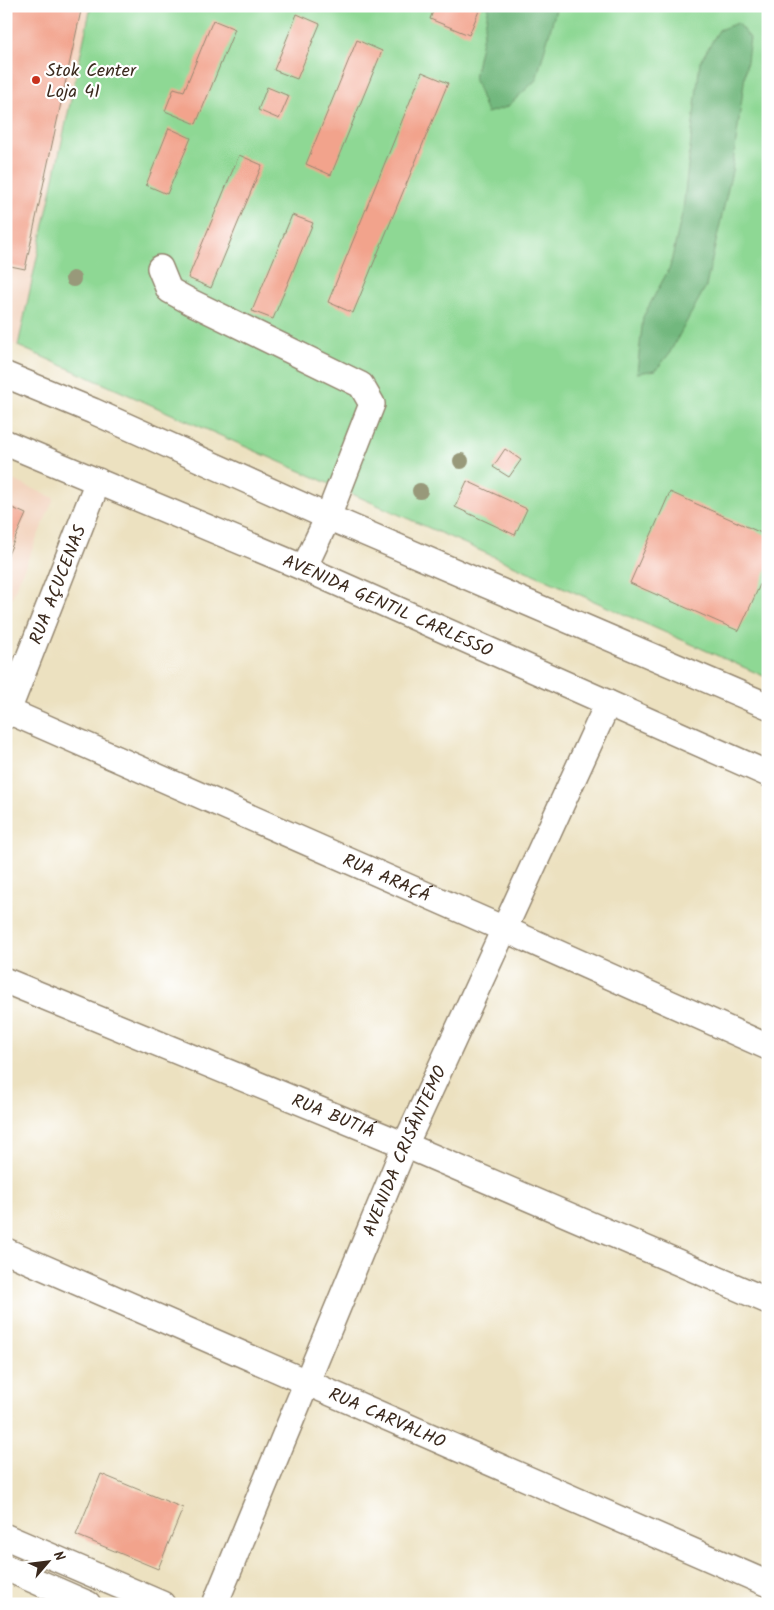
<svg xmlns="http://www.w3.org/2000/svg" width="774" height="1610" font-family="Kalam,sans-serif">
<style>
.built{fill:#f3d4bf}
.green{fill:#8ed894;stroke:#648159}
.forest{fill:#72b87e;stroke:#56714e}
.building{fill:#f2a38c}
.lines{fill:none;stroke-linecap:round;stroke-linejoin:round}
.minor-casing{stroke:#94866f;stroke-width:28}
.minor{stroke:#fff;stroke-width:25}
.tree{fill:#98997a}
.poi-dot{fill:#c8321e;stroke:#fff;stroke-width:2}
.labels{text-anchor:middle;stroke-width:4.5;stroke-linejoin:round;paint-order:stroke}
.poi-label{font-size:18px;fill:#3b2a1e;stroke:#fff;text-anchor:start}
.street-label{font-size:18px;fill:#3b2a1e;stroke:#fff}
</style>
<rect width="100%" height="100%" fill="#fff"/>
<filter id="ink" filterUnits="userSpaceOnUse"><feTurbulence type="fractalNoise" baseFrequency=".02" numOctaves="2"/><feDisplacementMap in="SourceGraphic" scale="10" xChannelSelector="R" yChannelSelector="G"/><feConvolveMatrix kernelMatrix="1 2 1 2 8 2 1 2 1" color-interpolation-filters="sRGB"/></filter>
<filter id="wash" filterUnits="userSpaceOnUse"><feTurbulence type="fractalNoise" baseFrequency=".0096" numOctaves="4" result="noise"/><feDisplacementMap in="SourceGraphic" scale="20" xChannelSelector="R" yChannelSelector="G"/><feGaussianBlur stdDeviation="1.12" result="paint"/><feColorMatrix in="noise" values="0 0 0 0 0 0 0 0 0 0 0 0 0 0 0 0 0 1.4 0 .05"/><feComposite in="paint" operator="in"/></filter>
<g filter="url(#wash)">
<rect width="100%" height="100%" fill="#ece1c0"/>
<!-- built -->
<g class="built">
<path d="M 6,6 L 91,6 L 18,346 L 6,341 Z"/>
<path d="M 6,477 L 54,498 L 6,611 Z"/>
</g>
<!-- green -->
<path class="green" d="M 91,6 L 768,6 L 768,678 L 18,346 Z"/>
<!-- forest -->
<g class="forest">
<path d="M 489,6 L 557,6 L 536,80 L 507,107 L 487,113 L 474,78 Z"/>
<path d="M 737,23 L 750,38 L 732,171 L 706,286 L 669,354 L 656,370 L 637,373 L 643,317 L 670,267 L 683,210 L 700,62 L 719,30 Z"/>
</g>
<g id="blocks">
<!-- building -->
<g class="building">
<path d="M 6,6 L 82,6 L 25,269 L 6,265 Z"/>
<path d="M 435,6 L 481,6 L 469,35 L 430,19 Z"/>
<path d="M 297,14 L 320,24 L 297,79 L 274,70 Z"/>
<path d="M 213,20 L 235,29 L 196,124 L 165,111 L 174,88 L 184,91 Z"/>
<path d="M 357,40 L 382,51 L 331,175 L 306,164 Z"/>
<path d="M 422,72 L 448,83 L 353,313 L 328,302 Z"/>
<path d="M 267,87 L 289,96 L 279,119 L 258,110 Z"/>
<path d="M 169,128 L 191,138 L 167,194 L 146,185 Z"/>
<path d="M 239,155 L 262,165 L 211,288 L 188,278 Z"/>
<path d="M 292,215 L 313,223 L 273,319 L 252,311 Z"/>
<path d="M 505,449 L 521,460 L 509,477 L 493,467 Z"/>
<path d="M 467,481 L 527,509 L 515,535 L 455,507 Z"/>
<path d="M 670,492 L 768,536 L 768,567 L 739,631 L 630,583 Z"/>
<path d="M 6,505 L 26,514 L 6,559 Z"/>
<path d="M 101,1474 L 183,1508 L 158,1569 L 76,1535 Z"/>
</g>
</g>
</g>
<g filter="url(#ink)">
<use href="#blocks" fill-opacity="0" stroke="#94866f" stroke-width="1"/>
<g class="lines">
<defs>
<g id="minor">
<path d="M 160,268 L 169,290 L 191,302 L 361,385 L 372,404 L 328,517 L 304,568"/>
<path d="M 6,375 L 93,411 L 328,517 L 768,706"/>
<path id="s1" d="M 6,443 L 304,568 L 768,774"/>
<path id="s2" d="M 6,710 L 504,929 L 768,1047"/>
<path id="s3" d="M 6,716 L 98,481"/>
<path id="s4" d="M 6,981 L 405,1145 L 768,1301"/>
<path id="s5" d="M 6,1251 L 768,1584"/>
<path d="M 6,1537 L 162,1604"/>
<path d="M 6,1568 L 88,1604"/>
<path id="s6" d="M 215,1604 L 405,1145 L 608,703"/>
</g>
</defs>
<!-- minor casing -->
<use href="#minor" class="minor-casing"/>
<!-- minor -->
<use href="#minor" class="minor"/>
</g>
<!-- trees -->
<g class="tree">
<circle cx="73" cy="279" r="8"/>
<circle cx="461" cy="461" r="8"/>
<circle cx="420" cy="491" r="8"/>
</g>
</g>
<!-- markers -->
<circle class="poi-dot" cx="36" cy="80" r="5"/>
<g class="labels">
<!-- poi labels -->
<g class="poi-label">
<text x="46" y="76">Stok Center<tspan x="46" dy="21">Loja 41</tspan></text>
</g>
<!-- street labels -->
<g class="street-label">
<text dy="6" stroke="none"><textPath href="#s3" startOffset="141">RUA AÇUCENAS</textPath></text>
<text dy="6" stroke="none"><textPath href="#s1" startOffset="415">AVENIDA GENTIL CARLESSO</textPath></text>
<text dy="6" stroke="none"><textPath href="#s2" startOffset="416">RUA ARAÇÁ</textPath></text>
<text dy="6" stroke="none"><textPath href="#s4" startOffset="354">RUA BUTIÁ</textPath></text>
<text dy="6" stroke="none"><textPath href="#s6" startOffset="491">AVENIDA CRISÂNTEMO</textPath></text>
<text dy="6" stroke="none"><textPath href="#s5" startOffset="416">RUA CARVALHO</textPath></text>
</g>
</g>
<!-- margin -->
<rect width="774" height="1610" fill="none" stroke="#fff" stroke-width="25"/>
<!-- north arrow -->
<g transform="translate(48 1562) rotate(62)" stroke="#ffffff" stroke-width="4" paint-order="stroke">
<path d="M0-4L9 19L0 12L-9 19Z" fill="#3b2a1e"/>
<text y="-8" font-size="14" font-weight="bold" text-anchor="middle" fill="#3b2a1e">N</text>
</g>
</svg>
